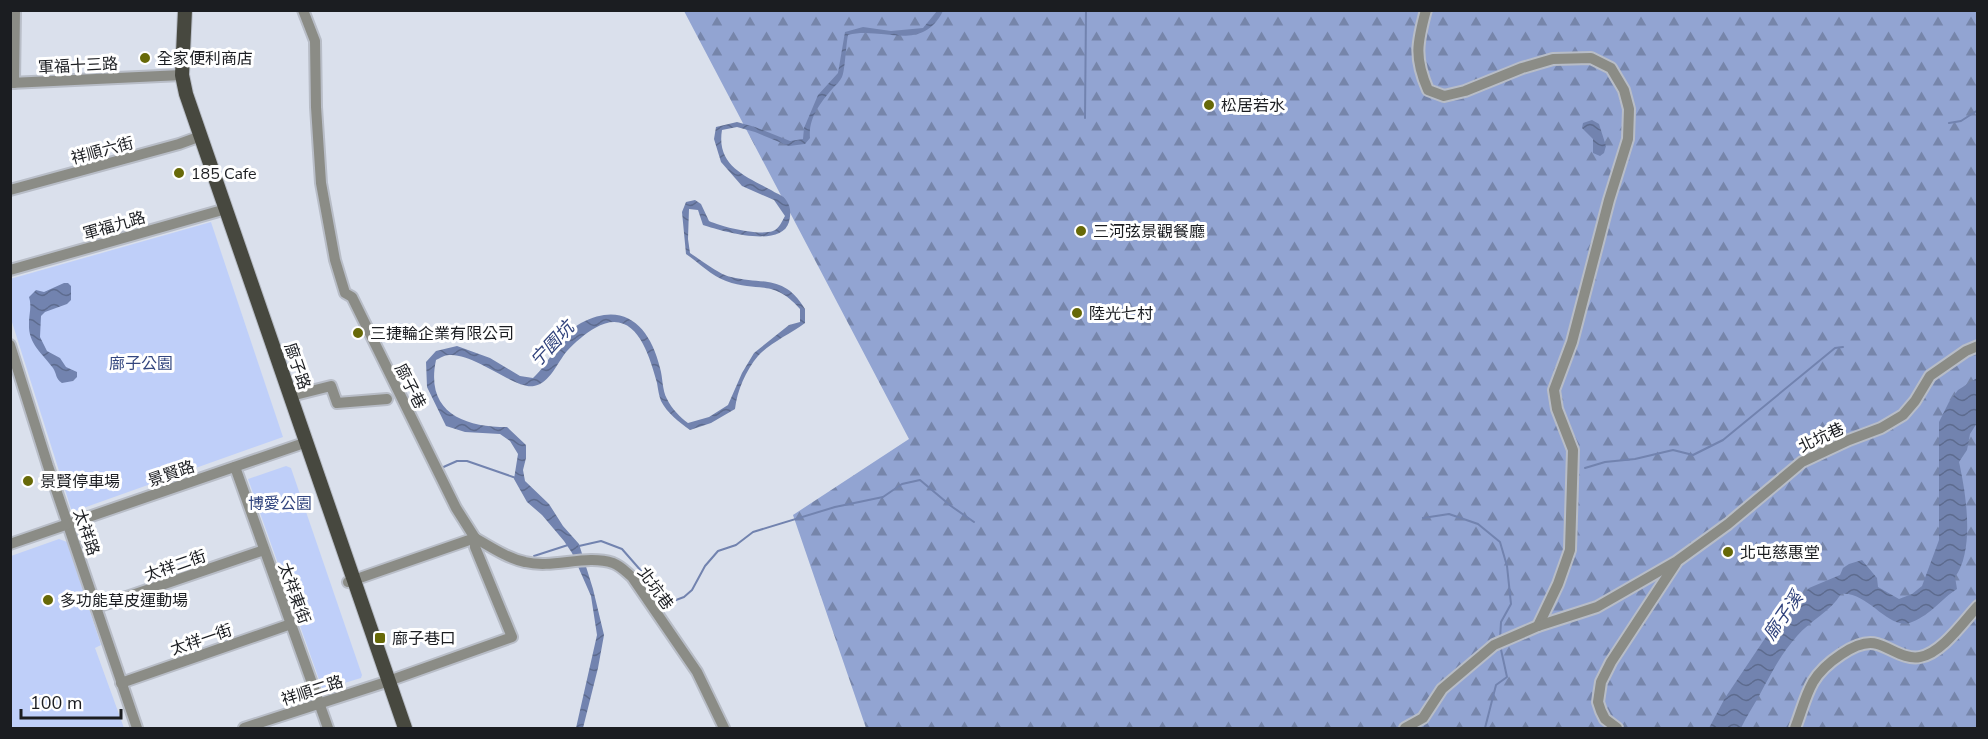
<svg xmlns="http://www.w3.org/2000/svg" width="1988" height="739" font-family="'Nunito Sans','Noto Sans TC',sans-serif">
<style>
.forest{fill:url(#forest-firs)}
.park{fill:#bfcff9}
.water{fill:url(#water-waves)}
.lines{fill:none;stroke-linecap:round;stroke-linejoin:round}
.stream{stroke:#7283af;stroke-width:2}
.minor-casing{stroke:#b8bdc7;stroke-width:14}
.major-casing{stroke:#b8bdc7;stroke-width:16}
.minor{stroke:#8b8c86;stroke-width:10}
.major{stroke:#47483f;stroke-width:14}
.poi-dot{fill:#676908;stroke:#fff;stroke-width:2}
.labels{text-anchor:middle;stroke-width:6;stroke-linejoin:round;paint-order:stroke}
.poi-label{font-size:16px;fill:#1b1d21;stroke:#fff;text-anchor:start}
.street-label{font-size:16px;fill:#1b1d21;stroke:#fff}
.park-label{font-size:16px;fill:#33467f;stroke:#fff}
.water-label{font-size:18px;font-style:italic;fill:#30427c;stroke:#fff}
</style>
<defs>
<pattern id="forest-firs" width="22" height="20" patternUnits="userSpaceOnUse" patternTransform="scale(1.5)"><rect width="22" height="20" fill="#92a4d2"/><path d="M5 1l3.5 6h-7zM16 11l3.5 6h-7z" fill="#7685aa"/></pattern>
<pattern id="water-waves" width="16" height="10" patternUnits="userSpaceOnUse" patternTransform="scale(1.5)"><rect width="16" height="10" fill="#7283af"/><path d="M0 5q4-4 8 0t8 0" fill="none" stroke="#5d6b8e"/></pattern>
</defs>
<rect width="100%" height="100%" fill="#dae0ec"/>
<!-- forest -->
<path class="forest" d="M 684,11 L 1977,11 L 1977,728 L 866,728 L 793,515 L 909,439 Z"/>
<!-- park -->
<g class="park">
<path d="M 211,222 L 283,437 L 72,512 L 11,319 L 10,279 Z"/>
<path d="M 286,466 L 291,468 L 362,675 L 361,678 L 324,689 L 322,688 L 248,479 Z"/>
<path d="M 59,539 L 67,542 L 101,645 L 95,648 L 124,728 L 11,728 L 11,556 Z"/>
</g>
<!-- water -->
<g class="water">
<path d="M 937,11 L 943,11 C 921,54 883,26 848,35 C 846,44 845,72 842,77 C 840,81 836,85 833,88 C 821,102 808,118 810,138 L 805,144 L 789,146 L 755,132 L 737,127 L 722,130 C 716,166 746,176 771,190 C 775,193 783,195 786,200 C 791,207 791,213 789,222 C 781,249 722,231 703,225 L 698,210 L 689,209 L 688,239 L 690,253 C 701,260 720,275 731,277 C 763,285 784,274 805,309 L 805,323 C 790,334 770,343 758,356 C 746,370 737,391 735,409 L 711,423 L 690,430 C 679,422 667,413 661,401 C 659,396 658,389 657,383 C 649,354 635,305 595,328 C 586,333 574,343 567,351 C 557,363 550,383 534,386 C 516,390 475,353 449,355 C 445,355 440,358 436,360 C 425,412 463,427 507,427 L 526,445 L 526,458 L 523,470 L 525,481 L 549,504 L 563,526 L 579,544 L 593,589 L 604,635 L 598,668 L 583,728 L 576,728 L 597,635 L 591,596 L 572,553 L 564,541 L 542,515 L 527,502 L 514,479 L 518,454 L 510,441 L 500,434 L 465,432 L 446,426 L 427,387 L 426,362 L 436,351 L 457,346 L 490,358 L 520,376 L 533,378 C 550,363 561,334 581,323 C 624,300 650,326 660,368 C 663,378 662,390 667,399 C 672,409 680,417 688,423 L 709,417 L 728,405 L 742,373 L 754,353 L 789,325 L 800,322 L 800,309 C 773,278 758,293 726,281 C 712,276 699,263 686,254 L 682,212 L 686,202 L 695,200 L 701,204 L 709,221 C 722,227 759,236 773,231 C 779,229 782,221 785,216 L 774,200 L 742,186 L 721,162 L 714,139 L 716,127 L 737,122 L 755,127 L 790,141 L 803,139 L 804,128 L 818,95 L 838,73 L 845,32 L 863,27 L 891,31 L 923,28 Z"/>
<path d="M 1592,120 L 1599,124 L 1606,146 L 1604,153 L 1600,156 L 1593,153 L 1593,139 L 1582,128 L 1583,123 Z"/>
<path d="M 64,283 L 68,283 L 71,286 L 71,300 L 67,304 L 45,312 L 41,316 L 40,337 L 47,351 L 60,358 L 66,367 L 77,372 L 77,377 L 73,381 L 62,383 C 55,378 57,374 53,368 C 43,354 28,344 29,324 C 29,313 32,307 29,297 L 36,290 L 44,292 Z"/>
<path d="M 1977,378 L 1977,423 L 1970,434 L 1967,450 L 1959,462 C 1966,493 1975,550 1955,577 L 1957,589 C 1941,599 1932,614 1912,622 C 1888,632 1869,591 1841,594 C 1831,611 1810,621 1797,636 C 1780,655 1771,674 1759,696 C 1753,707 1746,717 1741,728 L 1709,728 L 1725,698 L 1782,613 L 1802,596 L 1809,588 L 1840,575 L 1843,568 L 1849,564 L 1862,560 L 1877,578 L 1878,587 L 1899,599 L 1912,594 L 1922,586 L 1939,540 L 1939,422 L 1949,402 L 1958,390 Z"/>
</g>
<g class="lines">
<!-- stream -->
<g class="stream">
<path d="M 1085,118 L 1086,10"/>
<path d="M 1949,123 L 1961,121 L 1978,110"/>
<path d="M 1585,468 L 1605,462 L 1635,459 L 1673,450 L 1693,455 L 1723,440 L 1835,348 L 1843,347"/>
<path d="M 439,469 L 457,461 L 467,461 L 516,478"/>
<path d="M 1423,518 L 1449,514 L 1478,524 L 1500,542 L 1507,566 L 1511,604 L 1501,622 L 1500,639"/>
<path d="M 579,546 L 601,541 L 622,549 L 643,573 L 656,596 L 668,603 L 684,597 L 692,590 L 705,566 L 718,551 L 736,545 L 753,532 L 835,507 L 883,497 L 902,484 L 920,480 L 951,506 L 974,522"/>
<path d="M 534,556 L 568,545"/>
<path d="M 1485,728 L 1496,685 L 1507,677 L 1500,645"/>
</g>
<defs>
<g id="minor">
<path d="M 1426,10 C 1417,43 1414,58 1428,90 L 1444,96 L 1465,91 L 1522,68 L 1553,59 L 1591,58 L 1611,68 L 1624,90 L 1629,109 L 1628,139 L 1609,200 L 1572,342 L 1554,390 L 1557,409 L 1573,450 L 1570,550 L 1558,584 L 1538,626"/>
<path d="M 10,83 L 182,75"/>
<path d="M 14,83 L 15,10"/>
<path d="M 10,190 L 179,144 L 201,136"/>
<path d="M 10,270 L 226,209"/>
<path d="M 10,345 L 48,466 L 137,728"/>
<path d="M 291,396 L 331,386 L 337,403 L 387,399"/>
<path d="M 235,467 L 328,728"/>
<path d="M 475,538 C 491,547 507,558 525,562 C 553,569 586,554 613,563 C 621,566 626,572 632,577 L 697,672 L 724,728"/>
<path d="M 10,544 L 307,442"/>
<path d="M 348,582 L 475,538"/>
<path d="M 97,607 L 264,550"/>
<path d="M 121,683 L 291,624"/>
<path d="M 244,728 L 383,683 L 512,637 L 475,547 L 475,538 L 456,508 L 352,297 L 345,293 L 335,260 L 321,183 L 316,107 L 315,41 L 303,10"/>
<path d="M 1405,728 L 1423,718 L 1442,689 L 1494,645 L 1538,626 L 1597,607 L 1677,561 L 1728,524 L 1802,462 L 1849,440 L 1881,428 L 1903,415 L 1915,401 L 1930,376 L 1966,351 L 1978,346"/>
<path d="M 1617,728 L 1605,719 L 1601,711 L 1598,702 L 1601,682 L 1611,662 L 1676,563"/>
<path d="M 1795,728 C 1801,713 1805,696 1813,682 C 1823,665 1857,638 1877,644 C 1891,648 1905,660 1920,657 C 1942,653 1963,622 1978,606"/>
</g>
<path id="major" d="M 185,10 L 182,75 L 186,94 L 405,728"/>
</defs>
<!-- minor casing -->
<use href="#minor" class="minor-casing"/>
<!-- major casing -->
<use href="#major" class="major-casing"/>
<!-- minor -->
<use href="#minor" class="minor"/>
<!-- major -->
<use href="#major" class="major"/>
</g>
<!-- markers -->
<g class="poi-dot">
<circle cx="145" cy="58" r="6"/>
<circle cx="1209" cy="105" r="6"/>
<circle cx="179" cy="173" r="6"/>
<circle cx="1081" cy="231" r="6"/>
<circle cx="1077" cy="313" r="6"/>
<circle cx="358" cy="333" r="6"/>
<circle cx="28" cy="481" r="6"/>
<circle cx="1728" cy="552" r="6"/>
<circle cx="48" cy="600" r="6"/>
<rect x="374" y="632" width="12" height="12" rx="3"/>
</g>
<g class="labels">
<!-- poi labels -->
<g class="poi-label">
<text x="157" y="64">全家便利商店</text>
<text x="1221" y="111">松居若水</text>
<text x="191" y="179">185 Cafe</text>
<text x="1093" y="237">三河弦景觀餐廳</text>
<text x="1089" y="319">陸光七村</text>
<text x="370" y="339">三捷輪企業有限公司</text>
<text x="40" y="487">景賢停車場</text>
<text x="1740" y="558">北屯慈惠堂</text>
<text x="60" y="606">多功能草皮運動場</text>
<text x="392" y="644">廍子巷口</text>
</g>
<!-- street labels -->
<g class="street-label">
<text transform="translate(78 65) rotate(-3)" y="6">軍福十三路</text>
<text transform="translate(102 150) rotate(-15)" y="6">祥順六街</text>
<text transform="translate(114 225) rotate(-16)" y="6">軍福九路</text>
<text transform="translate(298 366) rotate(71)" y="6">廍子路</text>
<text transform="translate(411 386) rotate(63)" y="6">廍子巷</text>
<text transform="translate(1821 437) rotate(-25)" y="6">北坑巷</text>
<text transform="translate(171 473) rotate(-19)" y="6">景賢路</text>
<text transform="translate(87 532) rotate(71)" y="6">太祥路</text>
<text transform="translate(175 565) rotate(-19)" y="6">太祥二街</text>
<text transform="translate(656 588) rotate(54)" y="6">北坑巷</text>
<text transform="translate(295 593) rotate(70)" y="6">太祥東街</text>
<text transform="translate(201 639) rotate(-19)" y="6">太祥一街</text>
<text transform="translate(312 690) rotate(-18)" y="6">祥順二路</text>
</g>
<!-- park labels -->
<g class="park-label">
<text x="141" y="369">廍子公園</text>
<text x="280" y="509">博愛公園</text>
</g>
<!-- water labels -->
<g class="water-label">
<text transform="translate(552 344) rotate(-47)" y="6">宁園坑</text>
<text transform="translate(1783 616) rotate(-55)" y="6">廍子溪</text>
</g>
</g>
<!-- border -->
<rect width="1988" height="739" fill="none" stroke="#1b1d21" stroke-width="24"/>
<!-- scale -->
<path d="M21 709v9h100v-9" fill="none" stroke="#1b1d21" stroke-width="3"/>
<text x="30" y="709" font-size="18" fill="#1b1d21" stroke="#ffffff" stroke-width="4.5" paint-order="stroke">100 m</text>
</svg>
